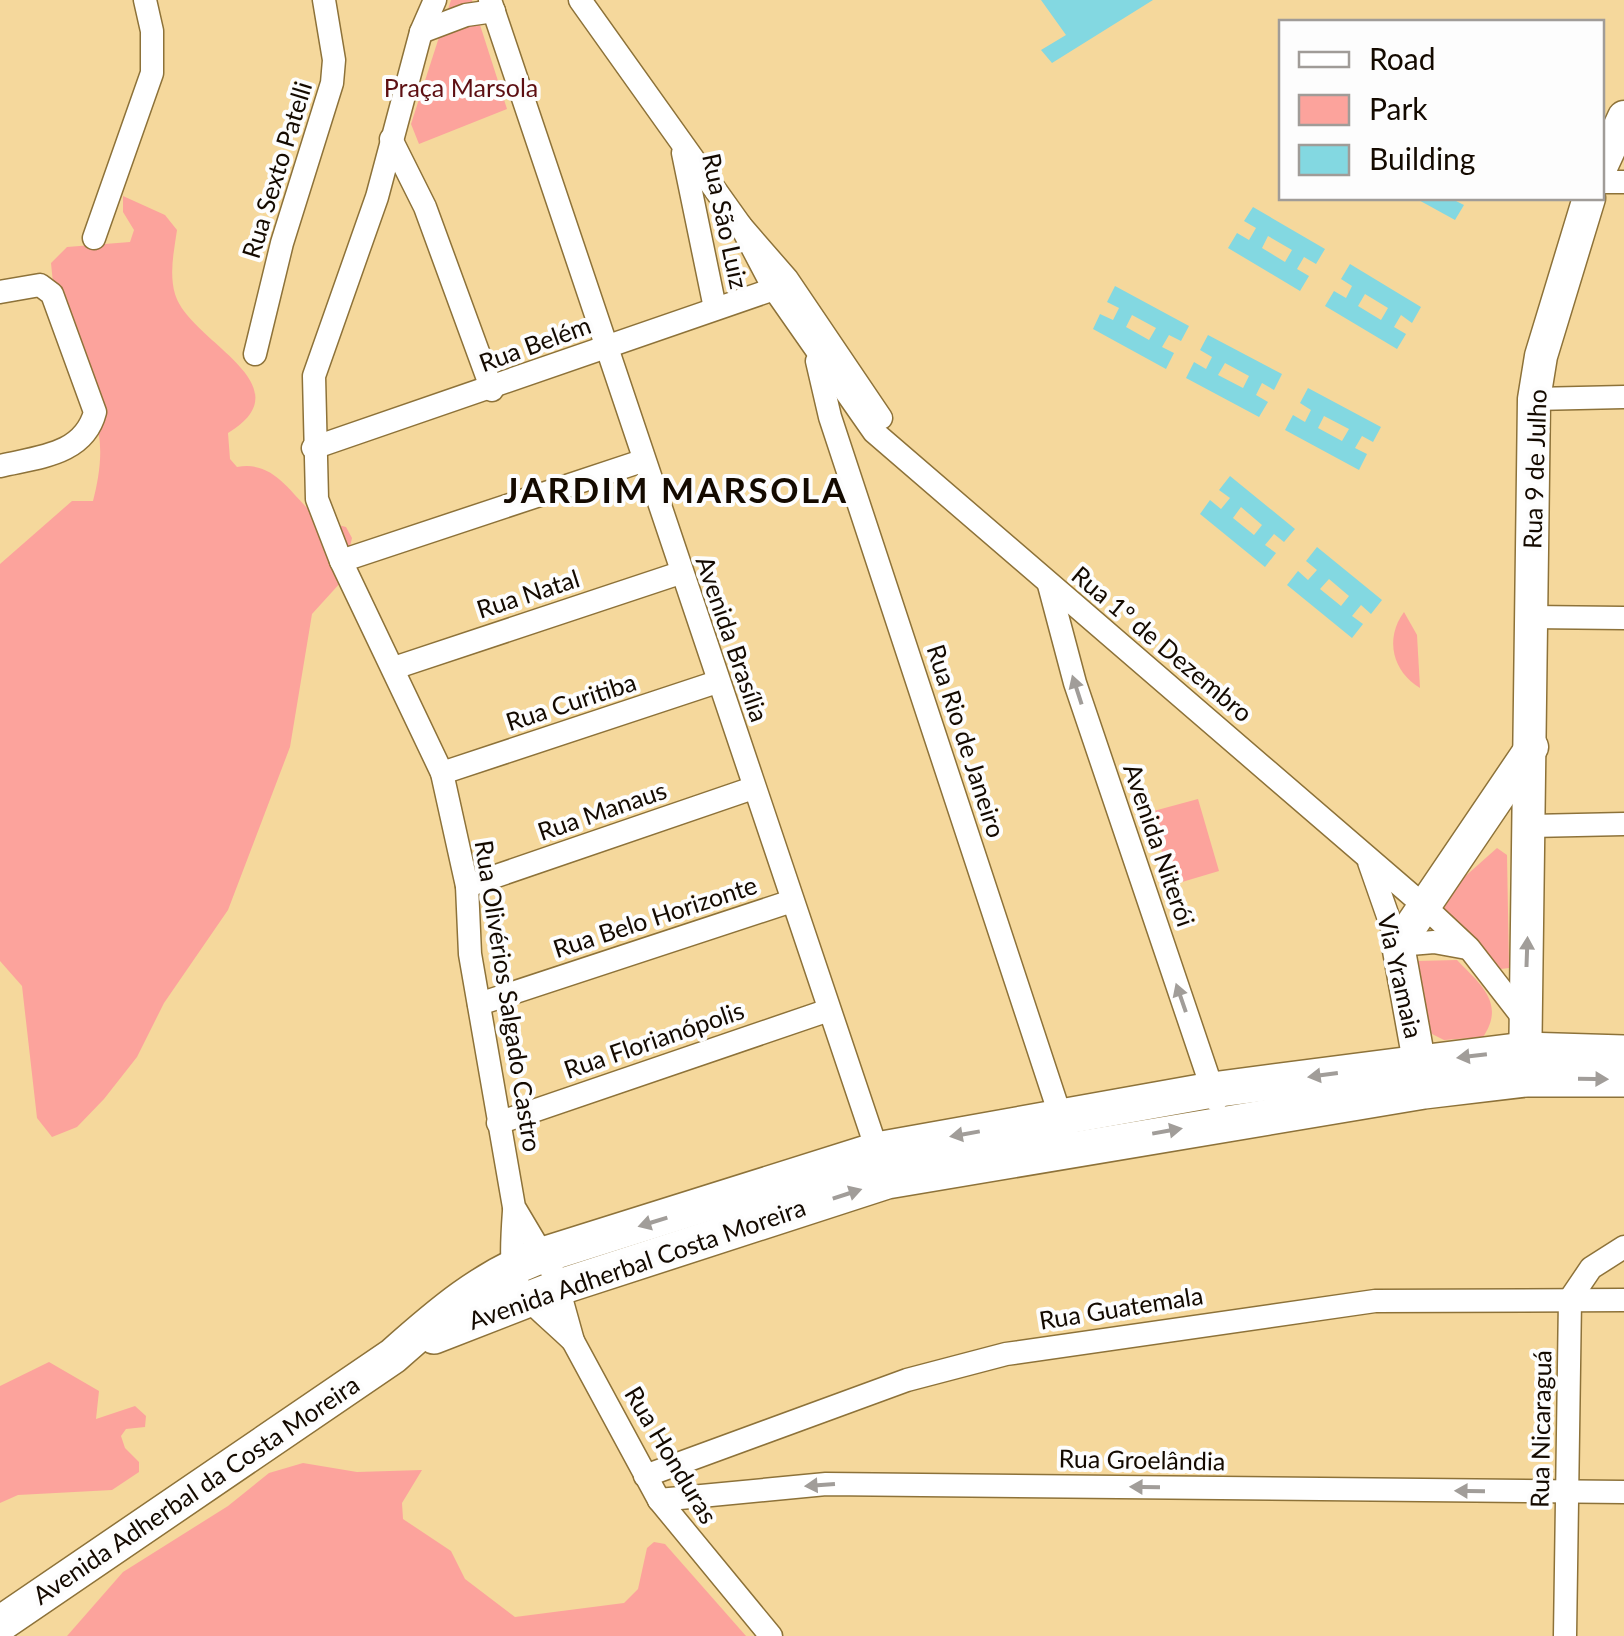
<svg xmlns="http://www.w3.org/2000/svg" width="1624" height="1636" font-family="Lato,sans-serif">
<style>
.green{fill:#fca39c}
.building{fill:#83d8e1;fill-rule:evenodd}
.lines{fill:none;stroke-linecap:round;stroke-linejoin:round}
.minor-casing{stroke:#8d7239;stroke-width:25}
.secondary-casing{stroke:#8d7239;stroke-width:35}
.primary-casing{stroke:#8d7239;stroke-width:38}
.minor{stroke:#fff;stroke-width:22}
.secondary{stroke:#fff;stroke-width:32}
.primary{stroke:#fff;stroke-width:35}
.oneway{fill:#a19d99}
.labels{text-anchor:middle;stroke-width:8;stroke-linejoin:round;paint-order:stroke}
.park-label{font-size:25px;fill:#5d0f12;stroke:#fdfdfd}
.street-label{font-size:25px;fill:#140a00;stroke:#fdfdfd}
.district-label{font-size:35px;font-weight:bold;letter-spacing:2.5px;fill:#140a00;stroke:#fdfdfd}
</style>
<rect width="100%" height="100%" fill="#f5d89c"/>
<!-- green -->
<g class="green">
<path d="M 451,0 L 472,0 L 507,109 L 419,144 L 411,124 Z"/>
<path d="M 123,196 L 165,215 L 177,230 C 174,251 169,273 175,294 C 189,342 308,384 228,433 L 230,459 L 237,467 C 275,460 290,494 316,516 C 324,523 336,524 346,527 L 352,538 L 342,581 L 312,614 L 290,747 L 228,910 L 164,1003 L 137,1057 L 104,1099 L 77,1127 L 52,1137 L 37,1118 L 22,986 L 0,961 L 0,564 L 72,501 L 93,501 C 102,467 108,418 77,397 L 75,340 L 53,283 L 51,263 L 67,247 L 130,242 L 134,230 L 123,212 Z"/>
<path d="M 1404,612 L 1417,635 L 1420,688 C 1393,672 1384,639 1404,612 Z"/>
<path d="M 1198,799 L 1219,871 L 1172,885 L 1150,812 Z"/>
<path d="M 1497,848 L 1507,855 L 1509,968 L 1501,969 L 1441,912 L 1461,880 Z"/>
<path d="M 1457,960 C 1480,984 1506,1003 1483,1037 L 1444,1040 L 1428,1032 L 1417,961 Z"/>
<path d="M 49,1362 L 99,1391 L 96,1419 L 135,1406 L 146,1416 L 145,1427 L 126,1429 L 121,1436 L 125,1448 L 139,1462 L 139,1472 L 112,1490 L 18,1495 L 0,1503 L 0,1386 Z"/>
<path d="M 303,1463 L 357,1472 L 422,1470 L 402,1503 L 403,1519 L 451,1551 L 465,1579 L 515,1617 L 624,1603 L 638,1589 L 647,1548 L 654,1542 L 665,1544 L 746,1636 L 67,1636 L 123,1572 L 228,1506 L 269,1473 Z"/>
</g>
<!-- building -->
<g class="building">
<path d="M 1041,0 L 1153,0 L 1052,63 L 1041,50 L 1066,35 Z"/>
<path d="M 1415,198 L 1450,198 L 1464,205 L 1455,220 Z"/>
<path d="M 1253,207 L 1325,249 L 1316,264 L 1304,257 L 1297,269 L 1309,276 L 1300,291 L 1228,248 L 1237,233 L 1249,240 L 1256,228 L 1244,221 ZM 1268,236 L 1292,250 L 1285,262 L 1262,248 Z"/>
<path d="M 1350,264 L 1421,307 L 1412,323 L 1401,315 L 1394,327 L 1406,334 L 1397,349 L 1325,306 L 1334,291 L 1346,298 L 1352,286 L 1341,279 ZM 1365,294 L 1388,308 L 1381,320 L 1358,306 Z"/>
<path d="M 1115,286 L 1189,326 L 1181,341 L 1169,335 L 1162,347 L 1174,353 L 1166,369 L 1093,329 L 1100,314 L 1113,320 L 1119,308 L 1107,302 ZM 1132,315 L 1156,328 L 1149,340 L 1126,327 Z"/>
<path d="M 1208,335 L 1282,374 L 1274,390 L 1262,383 L 1256,395 L 1268,402 L 1259,417 L 1186,378 L 1194,362 L 1206,369 L 1212,357 L 1200,350 ZM 1225,363 L 1249,376 L 1243,388 L 1218,375 Z"/>
<path d="M 1308,388 L 1381,427 L 1373,442 L 1362,436 L 1355,448 L 1367,454 L 1359,470 L 1285,430 L 1293,415 L 1305,422 L 1311,410 L 1300,403 ZM 1324,416 L 1349,429 L 1342,441 L 1318,428 Z"/>
<path d="M 1230,476 L 1295,529 L 1284,542 L 1274,534 L 1265,545 L 1276,553 L 1265,567 L 1200,514 L 1210,500 L 1221,509 L 1230,498 L 1219,490 ZM 1241,507 L 1262,525 L 1254,535 L 1233,518 Z"/>
<path d="M 1317,547 L 1382,600 L 1371,614 L 1361,605 L 1352,616 L 1363,624 L 1352,638 L 1287,585 L 1298,571 L 1308,580 L 1317,570 L 1306,561 ZM 1329,579 L 1349,596 L 1341,606 L 1320,589 Z"/>
</g>
<g class="lines">
<defs>
<g id="minor">
<path d="M 435,0 L 421,32 L 377,197 L 314,376 L 317,499 L 341,561 L 442,773 L 467,886 L 470,954 L 514,1207 L 555,1276 L 573,1341 L 659,1500 L 771,1636"/>
<path d="M 490,0 L 880,1159"/>
<path d="M 580,0 L 741,226 L 787,279 L 881,418"/>
<path d="M 421,32 L 466,15 L 494,11"/>
<path d="M 391,139 L 425,207 L 492,390"/>
<path d="M 683,153 L 715,308"/>
<path d="M 1602,182 L 1624,182"/>
<path d="M 741,226 L 774,289 L 874,432 L 1423,905 L 1469,948 L 1524,1019"/>
<path d="M 94,238 L 152,73 L 152,31 L 145,0"/>
<path d="M 0,292 L 40,285 L 52,294 L 95,412 C 84,455 38,457 0,466"/>
<path d="M 255,354 L 282,243 L 332,83 L 334,60 L 324,0"/>
<path d="M 817,361 L 830,417 L 1065,1130"/>
<path d="M 1534,399 L 1624,397"/>
<path d="M 313,448 L 774,289 L 784,298"/>
<path d="M 341,561 L 642,461"/>
<path d="M 1049,585 L 1075,683 L 1216,1100"/>
<path d="M 1530,617 L 1624,618"/>
<path d="M 394,668 L 680,573"/>
<path d="M 442,773 L 717,682"/>
<path d="M 1531,826 L 1624,824"/>
<path d="M 1369,862 L 1398,945 L 1434,942 L 1467,948"/>
<path d="M 467,886 L 753,788"/>
<path d="M 479,1004 L 792,901"/>
<path d="M 498,1123 L 829,1010"/>
<path d="M 514,1211 C 508,1295 514,1285 573,1341"/>
<path d="M 645,1476 L 907,1380 L 1006,1354 L 1375,1301 L 1624,1300"/>
<path d="M 659,1500 L 826,1484 L 1624,1492"/>
<path d="M 1565,1636 L 1570,1299 L 1591,1268 L 1624,1247"/>
</g>
<g id="secondary">
<path d="M 1602,165 L 1624,117"/>
<path d="M 1525,1075 L 1534,399 L 1541,356 L 1589,198"/>
<path d="M 1424,1089 L 1398,945 L 1532,747"/>
</g>
<g id="primary">
<path d="M 434,1336 L 560,1287 L 887,1181 L 1424,1091 L 1526,1079 L 1624,1079"/>
<path d="M 0,1624 L 393,1356 C 439,1315 484,1276 543,1255 L 877,1150 L 1212,1090 L 1420,1063 L 1524,1050 L 1624,1053"/>
</g>
</defs>
<!-- minor casing -->
<use href="#minor" class="minor-casing"/>
<!-- secondary casing -->
<use href="#secondary" class="secondary-casing"/>
<!-- primary casing -->
<use href="#primary" class="primary-casing"/>
<!-- minor -->
<use href="#minor" class="minor"/>
<!-- secondary -->
<use href="#secondary" class="secondary"/>
<!-- primary -->
<use href="#primary" class="primary"/>
</g>
<!-- one-way arrows -->
<defs><path id="oneway-solid" d="M-6-.8H1V-3.2L6.5 0L1 3.2V.8H-6Z" transform="scale(2.5)"/></defs>
<g class="oneway">
<use href="#oneway-solid" transform="translate(1077 690) rotate(-108)"/>
<use href="#oneway-solid" transform="translate(1527 952) rotate(-88)"/>
<use href="#oneway-solid" transform="translate(1181 998) rotate(-109)"/>
<use href="#oneway-solid" transform="translate(1472 1056) rotate(173)"/>
<use href="#oneway-solid" transform="translate(1323 1075) rotate(172)"/>
<use href="#oneway-solid" transform="translate(1593 1079) rotate(1)"/>
<use href="#oneway-solid" transform="translate(1167 1131) rotate(-10)"/>
<use href="#oneway-solid" transform="translate(965 1134) rotate(170)"/>
<use href="#oneway-solid" transform="translate(847 1194) rotate(-18)"/>
<use href="#oneway-solid" transform="translate(653 1222) rotate(163)"/>
<use href="#oneway-solid" transform="translate(820 1485) rotate(176)"/>
<use href="#oneway-solid" transform="translate(1145 1487) rotate(-179)"/>
<use href="#oneway-solid" transform="translate(1470 1491) rotate(-179)"/>
</g>
<g class="labels">
<!-- park labels -->
<g class="park-label">
<text x="461" y="97">Praça Marsola</text>
</g>
<!-- street labels -->
<g class="street-label">
<text transform="translate(277 170) rotate(-73)" y="9">Rua Sexto Patelli</text>
<text transform="translate(725 221) rotate(78)" y="9">Rua São Luiz</text>
<text transform="translate(535 344) rotate(-20)" y="9">Rua Belém</text>
<text transform="translate(1535 469) rotate(-88)" y="9">Rua 9 de Julho</text>
<text transform="translate(528 594) rotate(-18)" y="9">Rua Natal</text>
<text transform="translate(732 639) rotate(71)" y="9">Avenida Brasília</text>
<text transform="translate(1162 644) rotate(40)" y="9">Rua 1º de Dezembro</text>
<text transform="translate(571 702) rotate(-18)" y="9">Rua Curitiba</text>
<text transform="translate(966 741) rotate(72)" y="9">Rua Rio de Janeiro</text>
<text transform="translate(602 811) rotate(-19)" y="9">Rua Manaus</text>
<text transform="translate(1159 845) rotate(71)" y="9">Avenida Niterói</text>
<text transform="translate(655 917) rotate(-18)" y="9">Rua Belo Horizonte</text>
<text transform="translate(1400 976) rotate(77)" y="9">Via Yramaia</text>
<text transform="translate(508 996) rotate(81)" y="9">Rua Olivérios Salgado Castro</text>
<text transform="translate(654 1040) rotate(-19)" y="9">Rua Florianópolis</text>
<text transform="translate(637 1264) rotate(-19)" y="9">Avenida Adherbal Costa Moreira</text>
<text transform="translate(1121 1308) rotate(-9)" y="9">Rua Guatemala</text>
<text transform="translate(1541 1429) rotate(-89)" y="9">Rua Nicaraguá</text>
<text transform="translate(671 1455) rotate(59)" y="9">Rua Honduras</text>
<text transform="translate(1142 1460) rotate(1)" y="9">Rua Groelândia</text>
<text transform="translate(196 1490) rotate(-34)" y="9">Avenida Adherbal da Costa Moreira</text>
</g>
<!-- district labels -->
<g class="district-label">
<text x="676" y="503">JARDIM MARSOLA</text>
</g>
</g>
<!-- legend -->
<rect x="1279" y="20" width="325" height="180" fill="#fdfdfd" stroke="#a09c98" stroke-width="2.5"/>
<rect x="1299" y="52" width="50" height="15" fill="#ffffff" stroke="#a09c98" stroke-width="2.5"/>
<text x="1369" y="70" font-size="30" fill="#140a00">Road</text>
<rect x="1299" y="95" width="50" height="30" fill="#fca39c" stroke="#a09c98" stroke-width="2.5"/>
<text x="1369" y="120" font-size="30" fill="#140a00">Park</text>
<rect x="1299" y="145" width="50" height="30" fill="#83d8e1" stroke="#a09c98" stroke-width="2.5"/>
<text x="1369" y="170" font-size="30" fill="#140a00">Building</text>
</svg>
